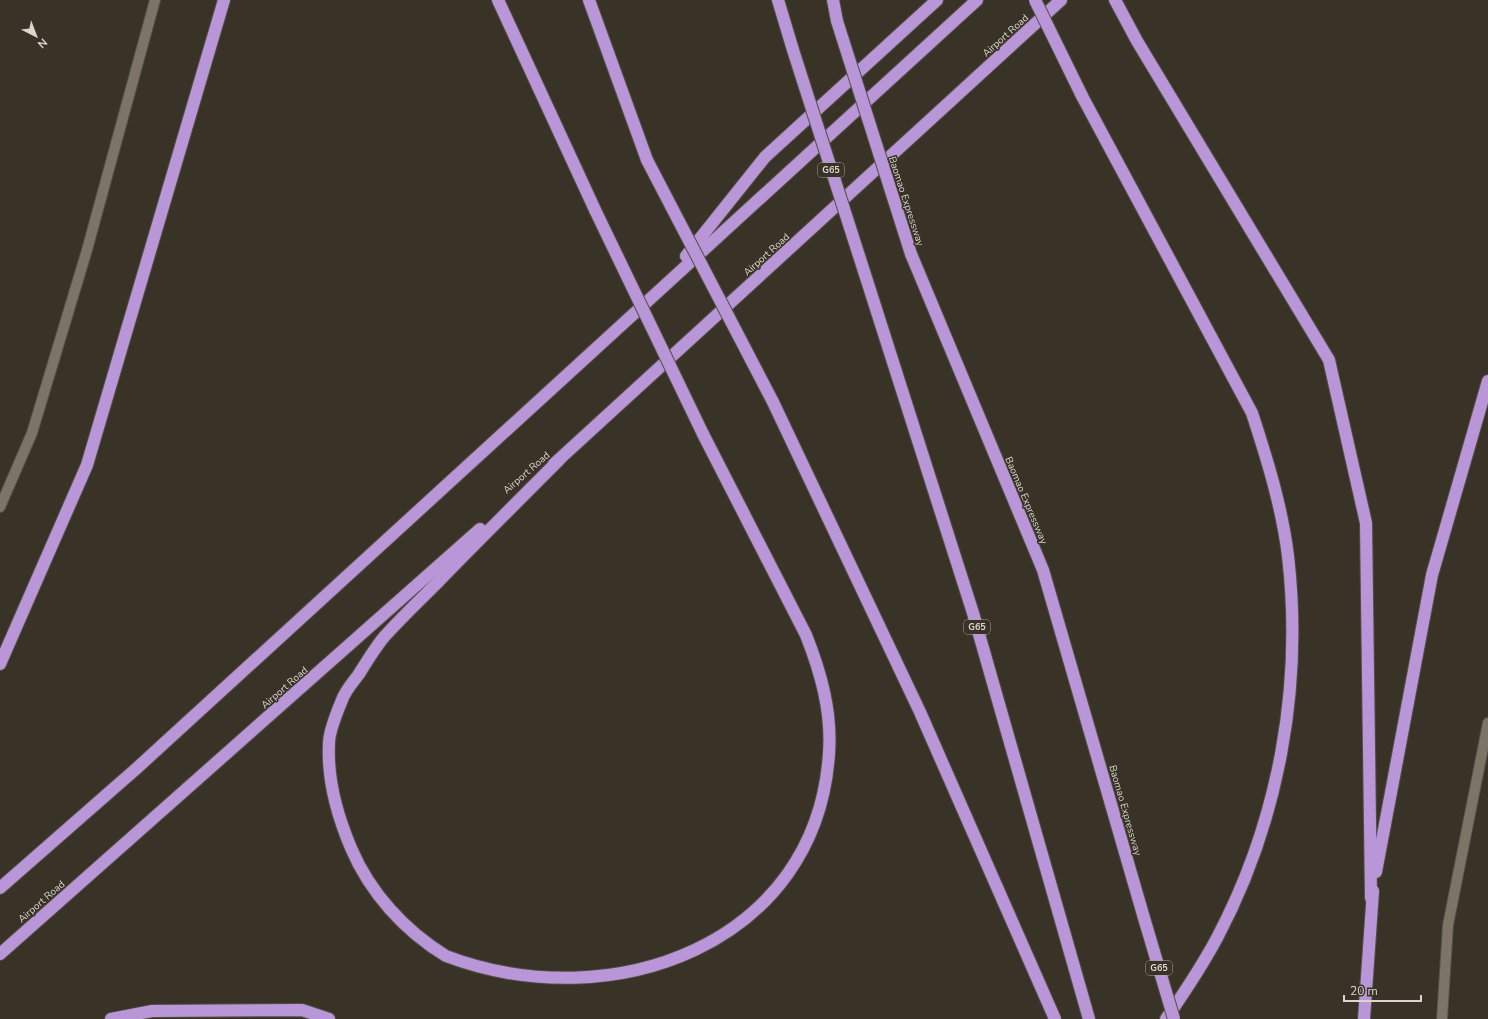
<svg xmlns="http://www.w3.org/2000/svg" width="1488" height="1019" font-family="'Nunito Sans',sans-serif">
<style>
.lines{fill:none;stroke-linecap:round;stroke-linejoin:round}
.minor-casing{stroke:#544f45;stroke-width:12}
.motorway-casing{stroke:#544f45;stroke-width:14}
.minor{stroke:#7b7467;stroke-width:10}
.motorway{stroke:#b896d7;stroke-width:12}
.motorway-bridge-casing{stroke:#544f45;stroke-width:14;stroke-linecap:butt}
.motorway-bridge{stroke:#b896d7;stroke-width:12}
.labels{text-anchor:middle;stroke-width:3;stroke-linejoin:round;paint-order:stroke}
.shield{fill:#393327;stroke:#aaa59d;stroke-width:1}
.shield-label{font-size:9px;font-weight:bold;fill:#dad6cf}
.street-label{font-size:10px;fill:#dad6cf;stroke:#393327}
</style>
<rect width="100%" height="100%" fill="#393327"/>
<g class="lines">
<defs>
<g id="minor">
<path d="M 0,507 L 32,433 L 87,250 L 155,0"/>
<path d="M 1442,1019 L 1448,925 L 1488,723"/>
</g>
<g id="motorway">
<path d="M 498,0 L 596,212"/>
<path d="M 589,0 L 647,160"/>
<path d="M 778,0 L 793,50"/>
<path d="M 833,0 L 837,21"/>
<path d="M 1115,0 L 1137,41 L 1329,360 L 1366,523 L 1371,898"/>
<path d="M 1082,96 L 1252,413 C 1267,459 1282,507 1288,556 C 1303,686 1279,821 1217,938 C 1202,966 1184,993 1166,1019"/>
<path d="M 911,254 L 1043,570 L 1144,918"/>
<path d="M 686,256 L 765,157 L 937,0"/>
<path d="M 870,290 L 973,613 L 1089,1019"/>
<path d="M 773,402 L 920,712 L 1055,1019"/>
<path d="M 559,460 C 518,501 478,541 438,582 C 420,600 401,618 384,637 C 375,648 367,661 359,674 C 353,682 345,691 342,700 C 337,712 329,731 329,743 C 327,779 337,815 351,848 C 370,893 405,931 446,956 C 612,1019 817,944 829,753 C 832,712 821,673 806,635 L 703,434"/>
<path d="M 554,464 L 1061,0"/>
<path d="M 0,664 L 87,465 L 224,0"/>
<path d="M 1376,872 L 1432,575 L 1488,381"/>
<path d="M 0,888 L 137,768 L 977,0"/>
<path d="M 0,954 L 480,529"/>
<path d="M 111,1019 L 152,1011 L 302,1010 L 329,1019"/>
<path d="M 1364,1019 L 1373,891"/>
</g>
</defs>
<!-- minor casing -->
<use href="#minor" class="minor-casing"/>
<!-- motorway casing -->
<use href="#motorway" class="motorway-casing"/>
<!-- minor -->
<use href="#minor" class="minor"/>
<!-- motorway -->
<use href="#motorway" class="motorway"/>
<defs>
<g id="motorway-bridge">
<path d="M 1035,0 L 1082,96"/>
<path d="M 837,21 L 911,254"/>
<path d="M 793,50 L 870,290"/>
<path d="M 647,160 L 773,402"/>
<path d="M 596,212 L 703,434"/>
<path d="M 1144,918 L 1174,1019"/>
</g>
</defs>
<!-- motorway-bridge casing -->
<use href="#motorway-bridge" class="motorway-bridge-casing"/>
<!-- motorway-bridge -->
<use href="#motorway-bridge" class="motorway-bridge"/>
</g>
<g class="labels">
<!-- shield labels -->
<g class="shield">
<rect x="818" y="163" width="26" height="14" rx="3"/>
<rect x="964" y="620" width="26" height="14" rx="3"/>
<rect x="1146" y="961" width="26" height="14" rx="3"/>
</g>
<g class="shield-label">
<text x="831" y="173">G65</text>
<text x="977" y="630">G65</text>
<text x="1159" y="971">G65</text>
</g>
<!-- street labels -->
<g class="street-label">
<text transform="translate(1005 35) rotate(-42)" y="4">Airport Road</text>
<text transform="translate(907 201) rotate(72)" y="4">Baomao Expressway</text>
<text transform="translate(766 254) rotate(-42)" y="4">Airport Road</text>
<text transform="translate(526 472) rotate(-41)" y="4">Airport Road</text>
<text transform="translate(1027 500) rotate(67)" y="4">Baomao Expressway</text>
<text transform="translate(284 687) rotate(-41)" y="4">Airport Road</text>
<text transform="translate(1126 810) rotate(74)" y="4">Baomao Expressway</text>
<text transform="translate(41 901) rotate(-41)" y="4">Airport Road</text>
</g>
</g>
<!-- north arrow -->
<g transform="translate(36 36) rotate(138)" stroke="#393327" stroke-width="3" paint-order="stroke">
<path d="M0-3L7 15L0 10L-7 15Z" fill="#dad6cf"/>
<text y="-6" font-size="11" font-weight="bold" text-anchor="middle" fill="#dad6cf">N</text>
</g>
<!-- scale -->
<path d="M1344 995v6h77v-6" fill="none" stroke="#dad6cf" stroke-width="2"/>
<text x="1350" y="995" font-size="12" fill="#dad6cf" stroke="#393327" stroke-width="3" paint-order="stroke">20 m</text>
</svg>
